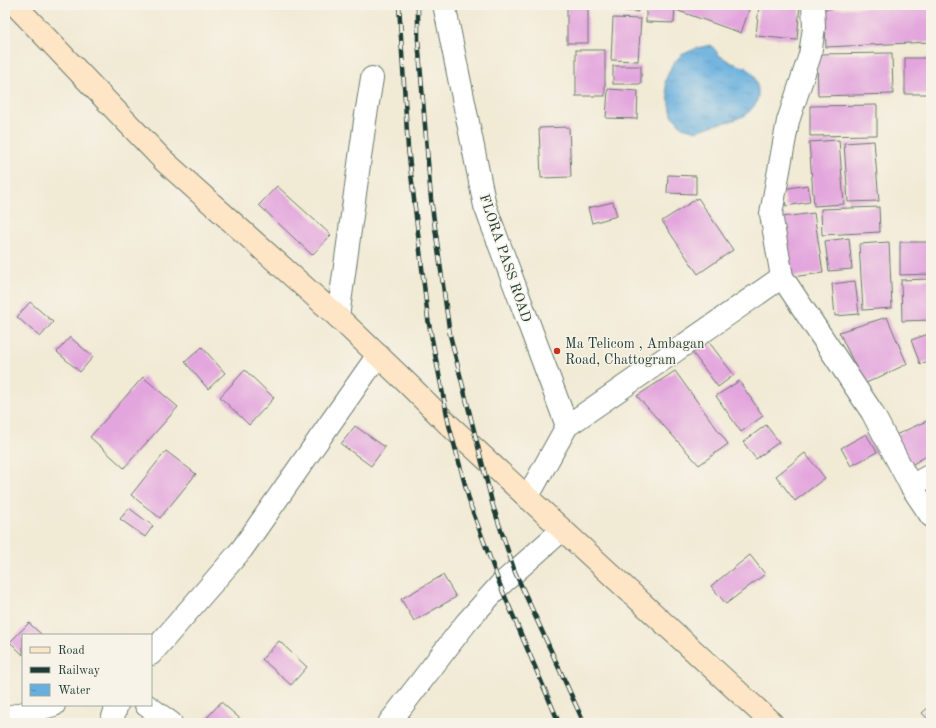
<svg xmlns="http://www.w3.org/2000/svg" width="936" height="728" font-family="'Old Standard TT',serif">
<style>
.water{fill:url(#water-ripples);stroke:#427689}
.building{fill:#e3a5dd}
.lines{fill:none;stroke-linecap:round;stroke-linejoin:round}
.minor-casing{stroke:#687a6c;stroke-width:24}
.secondary-casing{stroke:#687a6c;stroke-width:24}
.minor{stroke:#fff;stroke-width:22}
.secondary{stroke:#fde5c5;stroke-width:22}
.rail-casing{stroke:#1f3d34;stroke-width:4.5}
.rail{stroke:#f7f3e8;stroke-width:3;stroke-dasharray:9;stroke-linecap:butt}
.poi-dot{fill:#c8321e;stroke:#f7f3e8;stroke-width:1.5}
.labels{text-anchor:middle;stroke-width:3;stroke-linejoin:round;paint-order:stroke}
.street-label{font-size:14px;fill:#1f3d34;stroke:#f7f3e8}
.poi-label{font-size:14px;fill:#1f3d34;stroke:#f7f3e8;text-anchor:start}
</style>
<defs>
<pattern id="water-ripples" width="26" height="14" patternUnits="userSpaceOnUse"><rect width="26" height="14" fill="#66afde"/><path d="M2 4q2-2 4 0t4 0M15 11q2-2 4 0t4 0" fill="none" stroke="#5390b5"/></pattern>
</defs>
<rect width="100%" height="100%" fill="#f7f3e8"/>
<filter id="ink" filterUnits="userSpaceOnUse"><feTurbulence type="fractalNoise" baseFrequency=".025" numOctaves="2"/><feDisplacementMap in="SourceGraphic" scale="8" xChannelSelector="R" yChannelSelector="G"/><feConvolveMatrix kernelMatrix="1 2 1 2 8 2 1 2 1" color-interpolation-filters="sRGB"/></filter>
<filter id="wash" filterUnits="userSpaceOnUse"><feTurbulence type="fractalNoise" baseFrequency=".012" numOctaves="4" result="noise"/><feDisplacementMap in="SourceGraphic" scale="16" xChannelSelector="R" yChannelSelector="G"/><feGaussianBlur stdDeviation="0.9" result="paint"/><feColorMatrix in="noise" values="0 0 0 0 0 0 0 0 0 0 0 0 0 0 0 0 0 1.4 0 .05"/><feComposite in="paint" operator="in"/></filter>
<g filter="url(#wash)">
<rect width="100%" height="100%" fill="#f1ead5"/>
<!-- water -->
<path class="water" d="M 711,45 L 720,56 L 732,63 L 747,68 L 754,75 L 758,89 L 758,96 L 756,104 L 746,115 L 731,121 L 714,125 L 697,131 L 682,127 L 672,115 L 665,81 L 672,65 L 681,55 L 697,48 Z"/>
<g id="blocks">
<!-- building -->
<g class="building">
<rect x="567" y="5" width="21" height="38"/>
<path d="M 617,5 L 638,5 L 638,12 L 616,10 Z"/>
<path d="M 646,5 L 675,5 L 674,23 L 646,22 Z"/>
<path d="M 678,5 L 735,5 L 749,10 L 741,33 L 676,10 Z"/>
<path d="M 759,5 L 800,5 L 797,40 L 756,36 Z"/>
<path d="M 931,5 L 931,42 L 826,47 L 824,9 Z"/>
<path d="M 613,18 L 641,19 L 638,61 L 611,60 Z"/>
<rect x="576" y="50" width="29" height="46"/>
<path d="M 892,53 L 893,94 L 818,96 L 817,54 Z"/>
<rect x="905" y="58" width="26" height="36"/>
<rect x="613" y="66" width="28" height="18"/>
<path d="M 608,89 L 638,91 L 637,119 L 606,118 Z"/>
<path d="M 877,105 L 877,135 L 810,136 L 810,106 Z"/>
<path d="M 569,127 L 571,177 L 541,178 L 539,128 Z"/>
<path d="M 839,140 L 844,204 L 814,206 L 809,142 Z"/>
<path d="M 874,141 L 879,201 L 848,202 L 844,143 Z"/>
<path d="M 668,175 L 696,176 L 696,194 L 667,193 Z"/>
<path d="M 808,185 L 810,202 L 786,206 L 783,189 Z"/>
<path d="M 277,186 L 331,235 L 312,255 L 259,205 Z"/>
<path d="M 698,198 L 733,250 L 698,274 L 662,221 Z"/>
<path d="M 613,202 L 617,216 L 592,223 L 588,208 Z"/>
<path d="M 879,207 L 880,232 L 822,235 L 821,209 Z"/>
<path d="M 814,213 L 823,273 L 791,277 L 782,217 Z"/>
<path d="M 849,238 L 852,269 L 829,271 L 825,241 Z"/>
<path d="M 889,242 L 892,308 L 863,310 L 859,244 Z"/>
<path d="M 900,242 L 931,242 L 931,274 L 900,275 Z"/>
<path d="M 931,279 L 931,320 L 902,321 L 901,280 Z"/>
<path d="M 855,281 L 859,314 L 835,316 L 832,284 Z"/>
<path d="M 30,302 L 53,322 L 40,337 L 17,317 Z"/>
<path d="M 887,317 L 907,364 L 864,384 L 839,332 Z"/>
<path d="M 931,333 L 931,360 L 920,364 L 911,340 Z"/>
<path d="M 70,337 L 93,357 L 80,372 L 57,352 Z"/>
<path d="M 708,341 L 734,375 L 718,387 L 692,352 Z"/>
<path d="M 202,347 L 225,373 L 208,389 L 185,362 Z"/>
<path d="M 245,370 L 274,398 L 249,425 L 220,397 Z"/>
<path d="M 675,371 L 728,444 L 699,465 L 637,396 Z"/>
<path d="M 143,377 L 178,407 L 124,468 L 90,437 Z"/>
<path d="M 739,381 L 763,416 L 741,432 L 716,396 Z"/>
<path d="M 931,419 L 931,453 L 910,466 L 891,437 Z"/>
<path d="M 766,425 L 779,442 L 756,459 L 743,442 Z"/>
<path d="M 355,426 L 385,447 L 371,466 L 341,444 Z"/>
<path d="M 866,434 L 877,452 L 851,466 L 841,448 Z"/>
<path d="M 166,451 L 196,474 L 160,518 L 131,495 Z"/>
<path d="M 805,453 L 825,478 L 795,501 L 776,476 Z"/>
<path d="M 129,508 L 153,526 L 145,537 L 120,519 Z"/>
<path d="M 750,555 L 765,574 L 726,604 L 711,586 Z"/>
<path d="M 443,575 L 456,597 L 414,621 L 401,599 Z"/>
<path d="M 29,623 L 42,635 L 23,635 L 23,655 L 10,642 Z"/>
<path d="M 279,641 L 307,667 L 291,685 L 262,659 Z"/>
<path d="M 221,702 L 245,723 L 209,723 L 205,720 Z"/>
<path d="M 931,705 L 931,723 L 922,713 Z"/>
<path d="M 277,719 L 283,723 L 274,723 Z"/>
</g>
</g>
</g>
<g filter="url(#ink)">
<use href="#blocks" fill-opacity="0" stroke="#687a6c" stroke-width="1"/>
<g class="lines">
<defs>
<g id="minor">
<path d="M 445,5 L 445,9 L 485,206 L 567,426"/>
<path d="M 813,5 L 814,27 L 810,55 L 788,121 L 771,214 L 782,277 L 872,412 L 911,486 L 931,516"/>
<path d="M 338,317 L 365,121 L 372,78"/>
<path d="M 911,486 L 931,475"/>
<path d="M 527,498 L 567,426 L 782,277"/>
<path d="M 151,654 L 242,549 L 378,355"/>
<path d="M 146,705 L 171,723"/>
<path d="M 5,718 L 54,705"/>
<path d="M 111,723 L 117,705"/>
<path d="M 389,723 L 466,623 L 500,585 L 562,530"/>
</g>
<path id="secondary" d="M 15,5 L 163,160 L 338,317 L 408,384 L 449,425 L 772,723"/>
</defs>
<!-- minor casing -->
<use href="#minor" class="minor-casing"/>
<!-- secondary casing -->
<use href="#secondary" class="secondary-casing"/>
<!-- minor -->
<use href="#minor" class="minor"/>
<!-- secondary -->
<use href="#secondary" class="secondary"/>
<defs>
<g id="rail">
<path d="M 399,5 L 408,148 L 428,319 L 449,425 L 471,507 L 500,585 L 559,723"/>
<path d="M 418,5 L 418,39 L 431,199 L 450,335 L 493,506 L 515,572 L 584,723"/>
</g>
</defs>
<!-- rail casing -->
<use href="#rail" class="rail-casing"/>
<!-- rail -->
<use href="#rail" class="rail"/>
</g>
</g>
<!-- markers -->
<circle class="poi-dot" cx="557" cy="351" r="4"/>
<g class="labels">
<!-- street labels -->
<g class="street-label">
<text transform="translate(506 258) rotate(71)" y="5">FLORA PASS ROAD</text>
</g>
<!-- poi labels -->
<g class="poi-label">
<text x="565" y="348">Ma Telicom , Ambagan<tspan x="565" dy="16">Road, Chattogram</tspan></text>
</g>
</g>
<!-- margin -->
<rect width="936" height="728" fill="none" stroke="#f7f3e8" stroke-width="20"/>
<!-- legend -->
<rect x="22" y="634" width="130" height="72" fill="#f7f3e8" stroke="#a1aaa0"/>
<rect x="30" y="647" width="20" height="6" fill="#fde5c5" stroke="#a1aaa0"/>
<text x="58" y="654" font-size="12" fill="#1f3d34">Road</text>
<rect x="30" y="667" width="20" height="6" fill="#1f3d34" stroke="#a1aaa0"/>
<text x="58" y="674" font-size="12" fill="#1f3d34">Railway</text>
<rect x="30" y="684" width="20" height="12" fill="url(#water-ripples)" stroke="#a1aaa0"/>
<text x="58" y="694" font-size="12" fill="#1f3d34">Water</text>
</svg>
